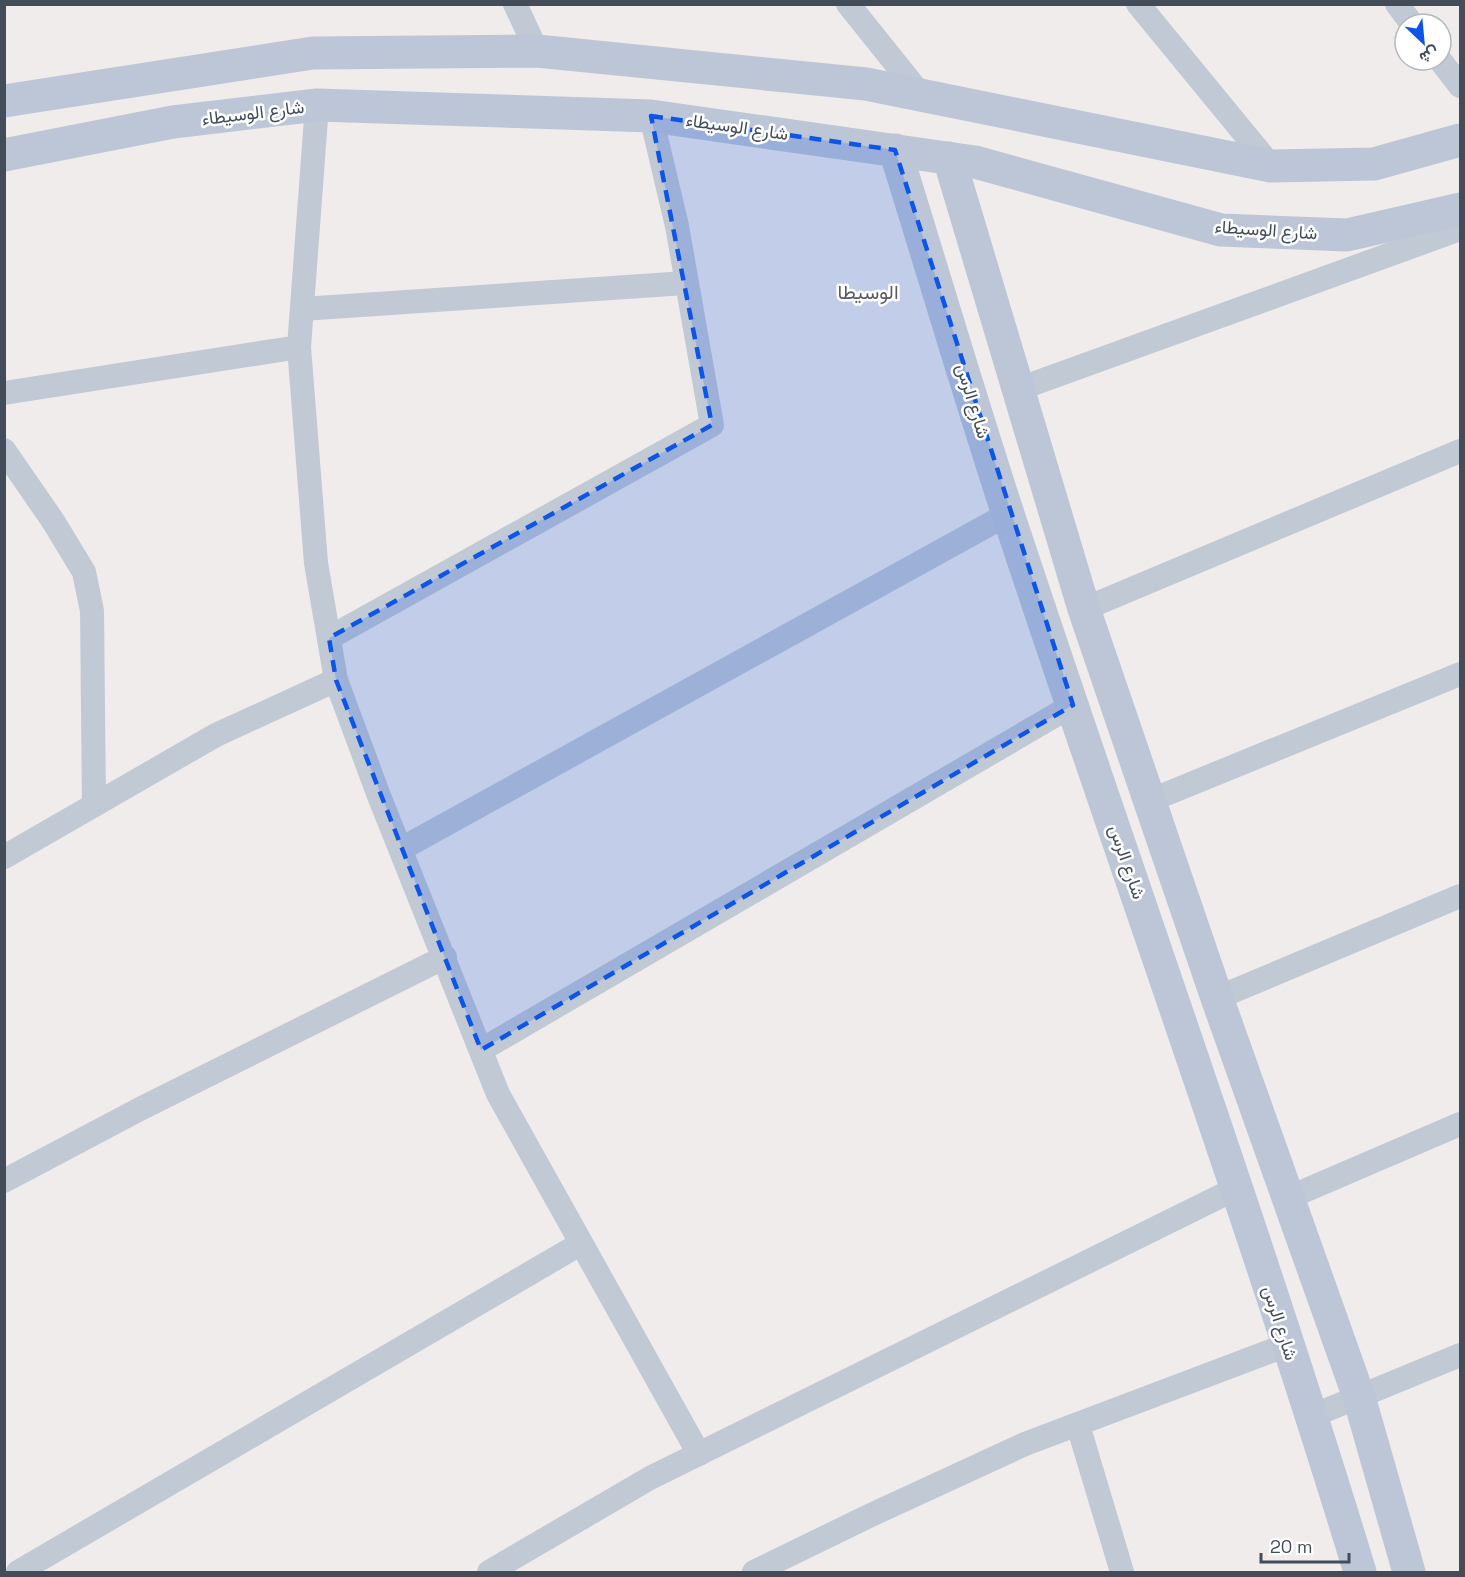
<svg xmlns="http://www.w3.org/2000/svg" width="1465" height="1577" font-family="'Space Grotesk',Vazirmatn,sans-serif">
<style>
.lines{fill:none;stroke-linecap:round;stroke-linejoin:round}
.street{stroke:#c1c9d5;stroke-width:24}
.secondary{stroke:#bcc6d7;stroke-width:33}
.marked{fill:#0d55e7;fill-opacity:0.2;stroke:#0d55e7;stroke-width:4.5;stroke-dasharray:12 8;stroke-linejoin:round}
.labels{text-anchor:middle;stroke-width:5;stroke-linejoin:round;paint-order:stroke}
.street-label{font-size:18px;fill:#434d5a;stroke:#fff}
.neighbourhood-label{font-size:20px;fill:#585b61;stroke:#fff}
</style>
<rect width="100%" height="100%" fill="#efeceb"/>
<g class="lines">
<!-- street -->
<g class="street">
<path d="M 515,4 L 537,51"/>
<path d="M 848,4 L 921,95"/>
<path d="M 1138,4 L 1271,166"/>
<path d="M 1397,4 L 1412,24"/>
<path d="M 1440,60 L 1460,86"/>
<path d="M 317,105 L 299,347 L 316,563 L 336,680 L 379,796 L 498,1094 L 699,1454"/>
<path d="M 302,309 L 686,283"/>
<path d="M 1019,389 L 1460,229"/>
<path d="M 4,393 L 299,347"/>
<path d="M 4,450 L 53,521 L 84,572 L 92,611 L 94,805"/>
<path d="M 1084,609 L 1460,451"/>
<path d="M 329,638 L 712,425 L 677,226 L 651,116"/>
<path d="M 1149,801 L 1460,674"/>
<path d="M 401,849 L 1008,514"/>
<path d="M 4,857 L 216,735 L 336,680"/>
<path d="M 1217,998 L 1460,896"/>
<path d="M 481,1050 L 1073,705"/>
<path d="M 4,1181 L 140,1109 L 445,957"/>
<path d="M 1290,1197 L 1460,1124"/>
<path d="M 1312,1416 L 1460,1355"/>
<path d="M 1078,1425 L 1122,1572"/>
<path d="M 18,1572 L 580,1244"/>
<path d="M 489,1572 L 650,1478 L 1237,1188"/>
<path d="M 754,1572 L 871,1515 L 1025,1444 L 1287,1345"/>
</g>
<!-- secondary -->
<g class="secondary">
<path d="M 4,101 L 313,53 L 537,51 L 866,84 L 1271,166 L 1374,164 L 1460,140"/>
<path d="M 895,150 C 933,272 969,395 1009,517 C 1125,869 1252,1217 1360,1572"/>
<path d="M 4,155 L 173,122 L 317,105 L 651,116 L 975,162 L 1221,230 L 1347,235 L 1460,209"/>
<path d="M 949,158 L 1084,609 L 1217,998 L 1359,1397 L 1409,1572"/>
</g>
</g>
<!-- marked area -->
<path class="marked" d="M 651,116 L 895,150 L 1073,705 L 481,1050 L 336,680 L 329,638 L 712,425 Z"/>
<g class="labels">
<!-- street labels -->
<g class="street-label">
<text transform="translate(253 113) rotate(-7)" y="6">شارع الوسيطاء</text>
<text transform="translate(737 127) rotate(8)" y="6">شارع الوسيطاء</text>
<text transform="translate(1266 230) rotate(4)" y="6">شارع الوسيطاء</text>
<text transform="translate(973 401) rotate(73)" y="6">شارع الرس</text>
<text transform="translate(1127 862) rotate(71)" y="6">شارع الرس</text>
<text transform="translate(1280 1323) rotate(72)" y="6">شارع الرس</text>
</g>
<!-- neighbourhood labels -->
<g class="neighbourhood-label">
<text x="868" y="299">الوسيطا</text>
</g>
</g>
<!-- border -->
<rect width="1465" height="1577" fill="none" stroke="#434d5a" stroke-width="12"/>
<!-- north arrow -->
<g transform="translate(1423 42) rotate(154)"><circle r="28" fill="#ffffff" stroke="#b4b8bd" stroke-width="1.5"/>
<path d="M0-4.5L10 22L0 15L-10 22Z" fill="#0d55e7"/>
<text y="-9" font-size="16" font-weight="bold" text-anchor="middle" fill="#434d5a">ش</text>
</g>
<!-- scale -->
<path d="M1261 1553v9h88v-9" fill="none" stroke="#434d5a" stroke-width="3"/>
<text x="1270" y="1553" font-size="18" fill="#434d5a" stroke="#ffffff" stroke-width="4.5" paint-order="stroke">20 m</text>
</svg>
